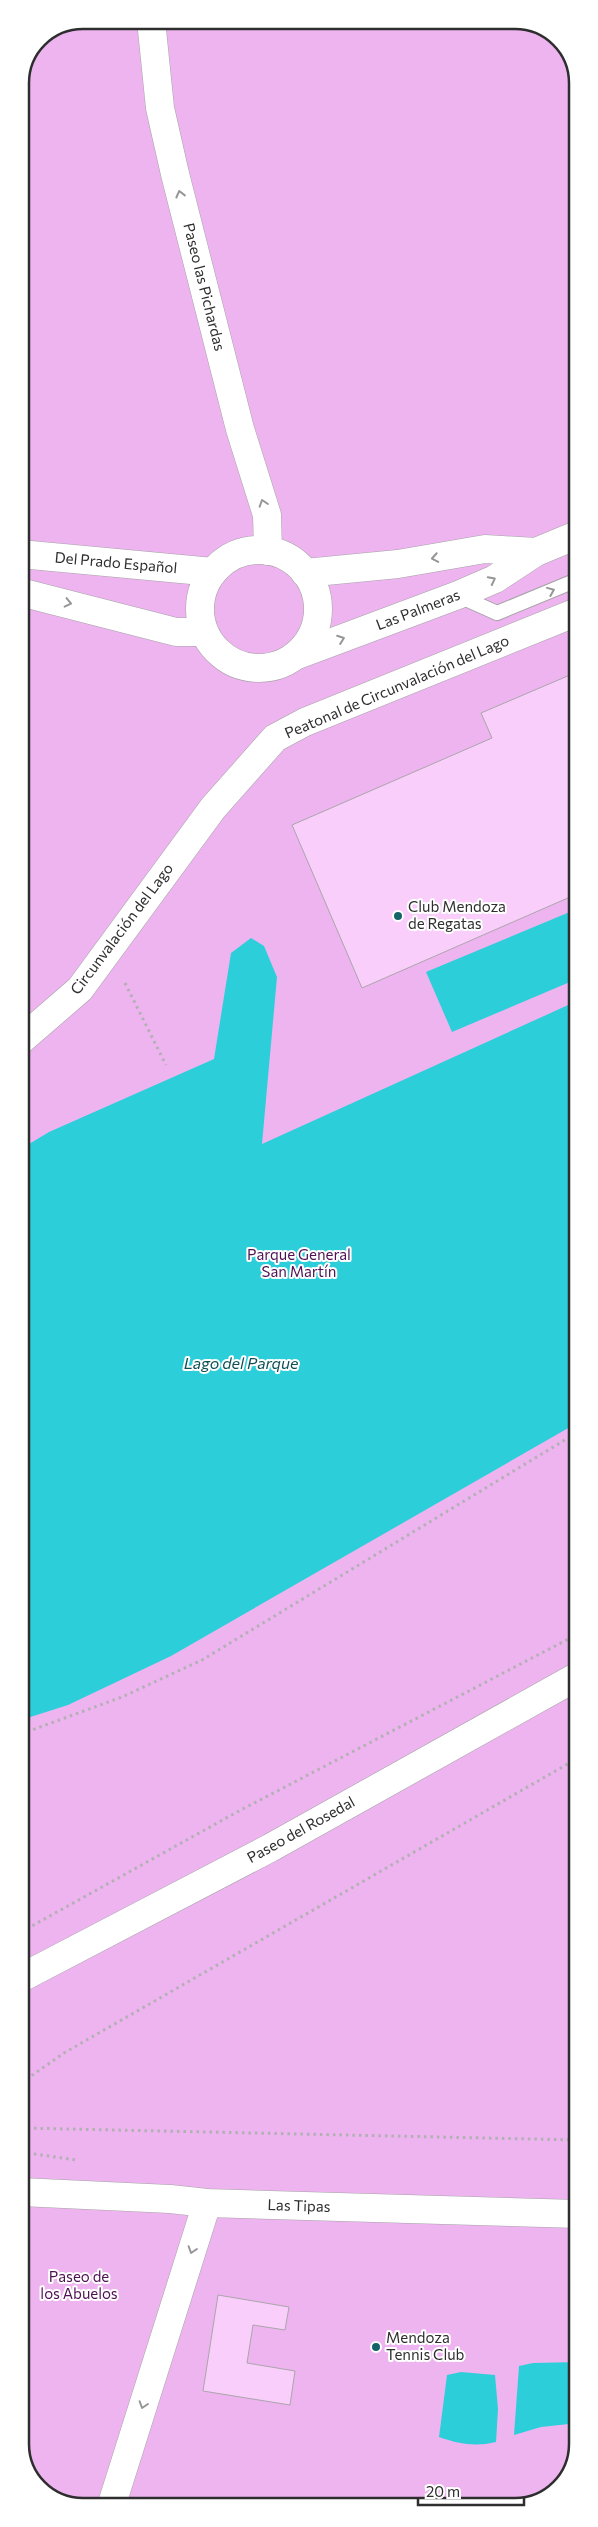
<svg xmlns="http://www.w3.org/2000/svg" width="598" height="2527" font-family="Commissioner,sans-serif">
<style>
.green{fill:#edb4f0}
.water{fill:#2ccfd9}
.building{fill:#f9cefb;stroke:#aaa6aa}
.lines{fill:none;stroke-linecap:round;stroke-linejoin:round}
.lane-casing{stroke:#a6a2a6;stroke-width:16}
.street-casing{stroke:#a6a2a6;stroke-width:29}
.path{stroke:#b3b0b3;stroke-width:3;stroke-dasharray:2.5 4;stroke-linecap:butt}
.lane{stroke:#fff;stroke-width:14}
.street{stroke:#fff;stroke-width:28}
.oneway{stroke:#979697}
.poi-dot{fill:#136368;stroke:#fff;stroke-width:2}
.labels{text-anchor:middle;stroke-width:4;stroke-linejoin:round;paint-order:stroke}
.street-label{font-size:15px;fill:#2f2e2f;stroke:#fff}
.poi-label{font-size:15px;fill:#2f2e2f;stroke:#fff;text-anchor:start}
.park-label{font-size:15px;fill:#4e1153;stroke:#fff}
.water-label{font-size:16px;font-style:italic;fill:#0e5055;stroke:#fff}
.rim{fill:none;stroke:#2f2e2f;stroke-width:2.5}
</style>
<rect width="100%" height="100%" fill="#f7f3f7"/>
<!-- green -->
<path class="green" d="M 83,20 L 523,21 L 557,36 L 577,71 L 578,2444 L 563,2485 L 527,2506 L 78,2507 L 41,2491 L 21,2456 L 20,83 L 39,38 Z"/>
<!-- water -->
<g class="water">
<path d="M 577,909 L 577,979 L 452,1032 L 426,972 Z"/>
<path d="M 251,938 L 264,946 L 277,977 L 262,1144 L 577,1001 L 577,1423 L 171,1656 L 68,1705 L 21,1720 L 21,1154 L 24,1147 L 49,1132 L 214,1059 L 231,953 Z"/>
<path d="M 578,2362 L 578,2423 L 541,2427 L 514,2435 L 519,2366 L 533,2363 Z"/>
<path d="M 461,2372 L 495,2375 L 498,2409 L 496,2442 C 475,2447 459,2444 439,2437 L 447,2375 Z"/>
</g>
<!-- building -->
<g class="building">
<path d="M 577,672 L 577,894 L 362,988 L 292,825 L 492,738 L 481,713 Z"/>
<path d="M 218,2295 L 289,2307 L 285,2330 L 253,2325 L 247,2363 L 295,2371 L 290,2405 L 203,2391 Z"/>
</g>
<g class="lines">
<defs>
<path id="lane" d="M 459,596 L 497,613 L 577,580"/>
<g id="street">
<path d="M 151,20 L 160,108 L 175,174 L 240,429 L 267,515 L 268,551"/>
<circle cx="259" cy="609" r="59"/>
<path d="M 20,554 L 213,572"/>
<path d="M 305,573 L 398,564 L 485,549 L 536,552"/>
<path d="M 20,592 L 176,632 L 204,632"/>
<path d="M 295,656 L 458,595 L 495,579 L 536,552 L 577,535"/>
<path d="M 20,1041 L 80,989 L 213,808 L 275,738 L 305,722 L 577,612"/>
<path d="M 21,1978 L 270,1848 L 578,1676"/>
<path d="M 21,2192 L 170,2199 L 207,2203 L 578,2214"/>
<path d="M 111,2507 L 207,2203"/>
</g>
</defs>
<!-- lane casing -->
<use href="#lane" class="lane-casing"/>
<!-- street casing -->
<use href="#street" class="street-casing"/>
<!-- path -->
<g class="path">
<path d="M 125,983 L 166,1065"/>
<path d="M 569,1436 L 578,1455"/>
<path d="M 21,1734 L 122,1697 L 202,1660 L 578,1432"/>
<path d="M 21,1932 L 237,1812 L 578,1634"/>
<path d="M 21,2083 L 64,2053 L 578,1758"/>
<path d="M 21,2128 L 578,2140"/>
<path d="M 21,2152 L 76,2160"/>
</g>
<!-- lane -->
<use href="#lane" class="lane"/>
<!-- street -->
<use href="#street" class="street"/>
</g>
<!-- one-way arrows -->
<defs><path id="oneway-chevron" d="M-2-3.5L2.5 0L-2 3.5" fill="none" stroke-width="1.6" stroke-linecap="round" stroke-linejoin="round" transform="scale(1.25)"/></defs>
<g class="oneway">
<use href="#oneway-chevron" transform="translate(180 194) rotate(-104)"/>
<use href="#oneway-chevron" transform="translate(263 503) rotate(-108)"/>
<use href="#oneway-chevron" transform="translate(435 558) rotate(170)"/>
<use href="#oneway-chevron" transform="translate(492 580) rotate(-27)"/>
<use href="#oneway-chevron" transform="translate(551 591) rotate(-22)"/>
<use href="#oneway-chevron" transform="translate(68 603) rotate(13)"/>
<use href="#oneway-chevron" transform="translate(341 639) rotate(-20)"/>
<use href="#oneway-chevron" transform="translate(192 2250) rotate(108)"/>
<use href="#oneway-chevron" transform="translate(143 2405) rotate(108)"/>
</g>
<!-- markers -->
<g class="poi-dot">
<circle cx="398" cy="916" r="5"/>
<circle cx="376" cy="2347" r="5"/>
</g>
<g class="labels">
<!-- street labels -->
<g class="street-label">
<text transform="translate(204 287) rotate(76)" y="5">Paseo las Pichardas</text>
<text transform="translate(116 563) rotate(5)" y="5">Del Prado Español</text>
<text transform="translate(418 610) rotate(-21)" y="5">Las Palmeras</text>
<text transform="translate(397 687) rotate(-23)" y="5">Peatonal de Circunvalación del Lago</text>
<text transform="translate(122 929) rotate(-53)" y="5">Circunvalación del Lago</text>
<text transform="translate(301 1830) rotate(-29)" y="5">Paseo del Rosedal</text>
<text transform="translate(299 2206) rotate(2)" y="5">Las Tipas</text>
</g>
<!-- poi labels -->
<g class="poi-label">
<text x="408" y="912">Club Mendoza<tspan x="408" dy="17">de Regatas</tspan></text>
<text x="386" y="2343">Mendoza<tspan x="386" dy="17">Tennis Club</tspan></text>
</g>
<!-- park labels -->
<g class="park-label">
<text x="299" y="1260">Parque General<tspan x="299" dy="17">San Martín</tspan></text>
<text x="79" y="2282">Paseo de<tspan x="79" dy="17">los Abuelos</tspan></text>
</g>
<!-- water labels -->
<g class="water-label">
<text x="241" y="1369">Lago del Parque</text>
</g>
</g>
<!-- crop -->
<path d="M0 0H598V2527H0ZM83 29H515A54 54 0 0 1 569 83V2444A54 54 0 0 1 515 2498H83A54 54 0 0 1 29 2444V83A54 54 0 0 1 83 29Z" fill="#fff" fill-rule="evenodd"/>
<path class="rim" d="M83 29H515A54 54 0 0 1 569 83V2444A54 54 0 0 1 515 2498H83A54 54 0 0 1 29 2444V83A54 54 0 0 1 83 29Z"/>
<!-- scale -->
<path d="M418 2497v8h106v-8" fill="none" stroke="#2f2e2f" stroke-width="2.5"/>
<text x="426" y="2497" font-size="15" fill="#2f2e2f" stroke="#ffffff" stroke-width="4" paint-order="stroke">20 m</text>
</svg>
